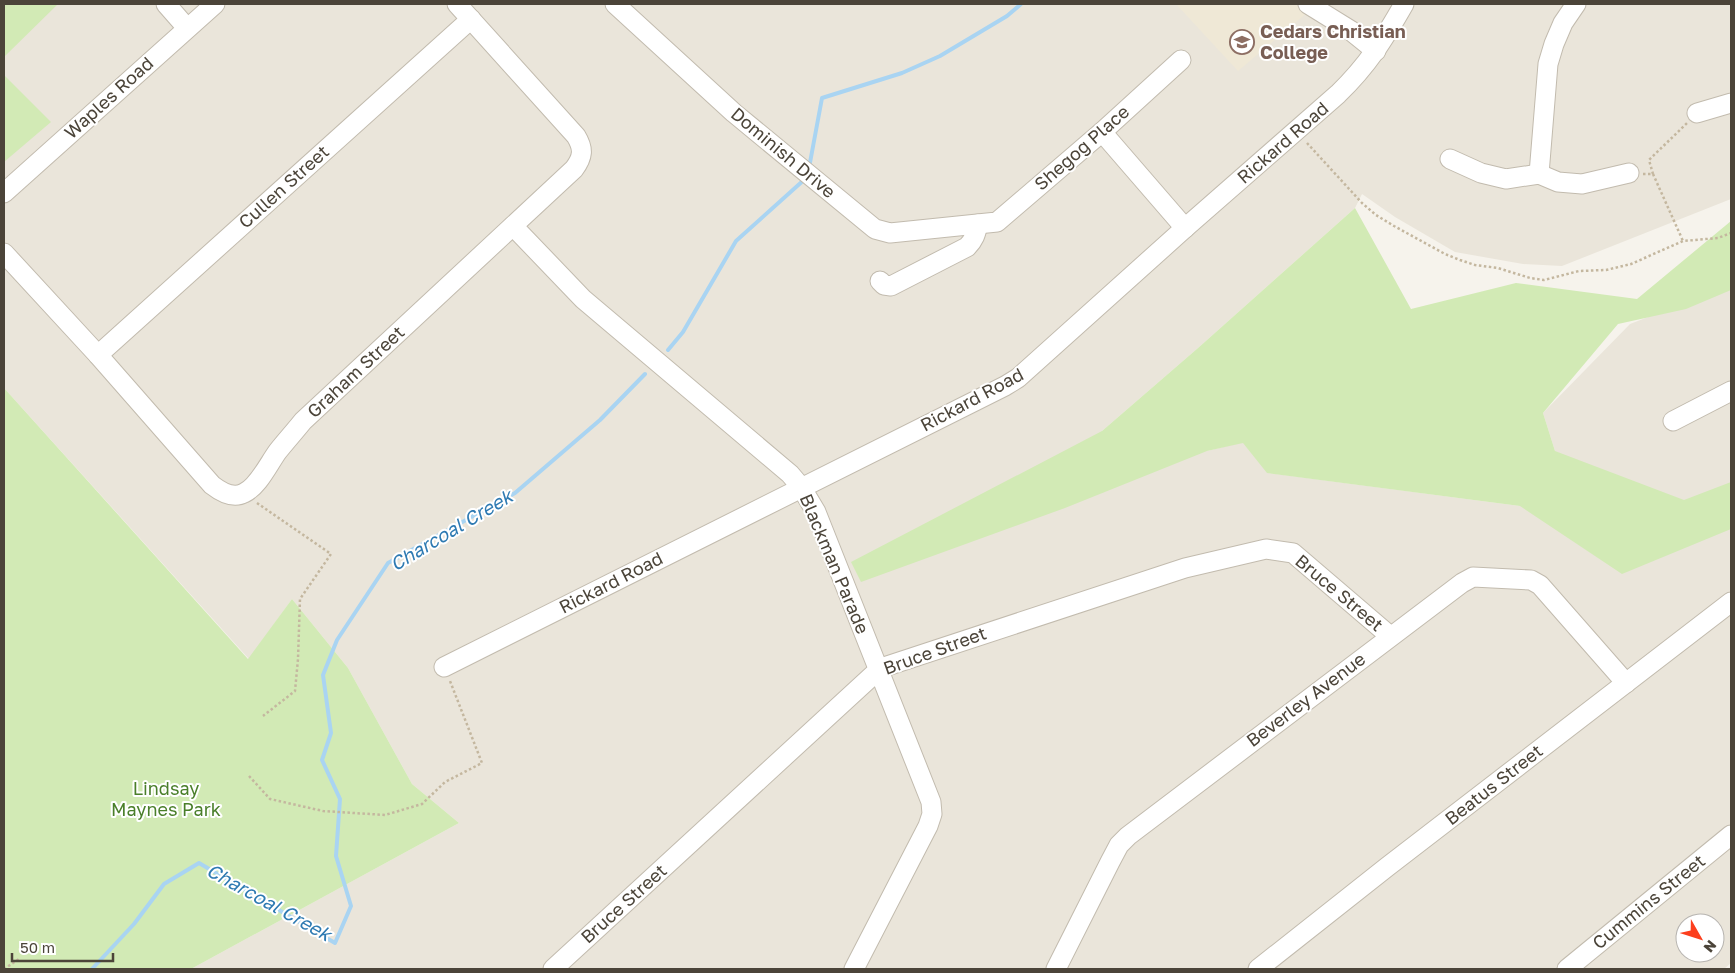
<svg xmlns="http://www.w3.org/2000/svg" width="1735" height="973" font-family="'Golos Text',sans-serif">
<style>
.residential{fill:#eae5da;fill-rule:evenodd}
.education{fill:#efe8d6}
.green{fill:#d2eab5}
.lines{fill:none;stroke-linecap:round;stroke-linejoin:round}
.stream{stroke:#a9d4f2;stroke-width:4}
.minor-casing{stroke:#c2bbae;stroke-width:21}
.path{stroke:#c4b79f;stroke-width:2.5;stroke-dasharray:2.5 2.5;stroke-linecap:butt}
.minor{stroke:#fff;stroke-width:19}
.labels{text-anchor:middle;stroke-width:4;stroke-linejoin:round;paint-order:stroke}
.education-label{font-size:18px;font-weight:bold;fill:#785e54;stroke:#fff;text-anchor:start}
.street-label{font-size:18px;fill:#4b4439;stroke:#fff}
.park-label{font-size:18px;fill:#4a7f2a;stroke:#fff}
.water-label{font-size:19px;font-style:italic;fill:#2e7ab2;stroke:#fff}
</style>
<rect width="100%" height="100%" fill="#f6f3ec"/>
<!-- residential -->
<path class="residential" d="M 4,4 L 1731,4 L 1731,199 L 1562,266 L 1523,264 L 1455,252 L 1395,217 L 1362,194 L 1355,208 L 1198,348 L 1102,431 L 1207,451 L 1243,442 L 1268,473 L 1520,506 L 1555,451 L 1543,413 L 1630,324 L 1731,285 L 1731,963 L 1724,969 L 191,969 L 459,823 L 412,784 L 348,668 L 292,599 L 249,659 L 4,388 ZM 1685,923 L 1715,923 L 1715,953 L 1685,953 Z"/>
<!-- education -->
<path class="education" d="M 1176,4 L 1310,4 L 1308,12 L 1238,71 Z"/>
<!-- green -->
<g class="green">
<path d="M 4,4 L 58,4 L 4,57 Z"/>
<path d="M 4,75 L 51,122 L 4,162 Z"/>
<path d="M 1355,208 L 1411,309 L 1516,283 L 1637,299 L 1731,221 L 1731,290 L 1686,309 L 1618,324 L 1543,413 L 1555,451 L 1684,500 L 1731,482 L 1731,529 L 1622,574 L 1520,506 L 1267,473 L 1243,443 L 1207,451 L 1065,508 L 861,582 L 851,562 L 1102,431 L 1198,348 Z"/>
<path d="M 4,388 L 248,659 L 292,599 L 348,668 L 412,784 L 459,823 L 191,969 L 4,969 Z"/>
</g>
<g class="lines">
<!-- stream -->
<g class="stream">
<path d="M 809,168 L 822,98 L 902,73 L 940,56 L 1007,16 L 1021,4"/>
<path d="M 668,350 L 683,332 L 736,241 L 805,179"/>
<path d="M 92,969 L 134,924 L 164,884 L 199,863 L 335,943 L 351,906 L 336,856 L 340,799 L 322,760 L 331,733 L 323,675 L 337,640 L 388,563 L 515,493 L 600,420 L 645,374"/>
</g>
<defs>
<g id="minor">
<path d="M 166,4 L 187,28"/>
<path d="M 615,4 L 734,113 L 875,229 L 890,233 L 997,222 L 1102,132 L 1181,60"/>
<path d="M 1308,4 L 1350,30 L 1376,51"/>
<path d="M 1697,113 L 1731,103"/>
<path d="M 1102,132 L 1185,228"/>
<path d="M 1450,159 L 1481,173 L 1506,179 L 1539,174 L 1558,182 L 1582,184 L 1629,173"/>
<path d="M 1539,174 L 1548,64 L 1554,44 L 1563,23 L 1576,4"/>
<path d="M 4,193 L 215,4"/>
<path d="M 513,226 L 583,299 L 790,474 L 801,487 L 816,512 L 931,802 L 932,814 L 928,826 L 854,969"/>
<path d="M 4,253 L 98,355 L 212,485 C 221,492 233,499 244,493 C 258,487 269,463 278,451 C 286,441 295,431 303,421 L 574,169 C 583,157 584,149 576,136 L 457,4"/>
<path d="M 880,281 L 884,285 L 891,286 L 967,247 C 974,240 976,234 978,224"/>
<path d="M 98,355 L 471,19"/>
<path d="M 1673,421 L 1731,391"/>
<path d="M 444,667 L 1005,386 L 1018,378 L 1185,228 L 1338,94 C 1368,65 1384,39 1404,4"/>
<path d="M 553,969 L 873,675 L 887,666 L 1185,568 L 1266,549 L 1293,553 L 1390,636"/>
<path d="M 1056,969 L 1110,862 L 1119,845 L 1128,836 L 1462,583 L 1473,577 L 1531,580 L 1540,585 L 1626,683"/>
<path d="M 1258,969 L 1387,867 L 1731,602"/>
<path d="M 1567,969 L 1731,835"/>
</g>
</defs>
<!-- minor casing -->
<use href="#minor" class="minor-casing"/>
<!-- path -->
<g class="path">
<path d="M 1307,143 L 1362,203 L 1376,215 L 1394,226 L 1445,254 L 1460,260 L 1475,265 L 1498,268 L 1530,278 L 1544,280 L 1579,271 L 1606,270 L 1631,264 L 1683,241 L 1718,238 L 1731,233"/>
<path d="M 1643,174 L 1653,174 L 1649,160 L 1687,123"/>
<path d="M 1653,174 L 1683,241"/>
<path d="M 257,503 L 331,554 L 300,599 L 298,659 L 295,691 L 263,716"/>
<path d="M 249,776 L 270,799 L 323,811 L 385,815 L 422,804 L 445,782 L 482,763 L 450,681"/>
<path d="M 4,969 L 19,959"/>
</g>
<!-- minor -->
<use href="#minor" class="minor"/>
</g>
<!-- icons -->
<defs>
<symbol id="school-ring" viewBox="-11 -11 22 22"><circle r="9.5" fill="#fff" stroke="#8d6e63" stroke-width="1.5"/><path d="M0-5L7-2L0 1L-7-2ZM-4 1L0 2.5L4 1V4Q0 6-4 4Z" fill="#8d6e63"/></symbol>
</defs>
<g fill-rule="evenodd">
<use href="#school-ring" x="1228" y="28" width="28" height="28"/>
</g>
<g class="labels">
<!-- education labels -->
<g class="education-label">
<text x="1260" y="38">Cedars Christian<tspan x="1260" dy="21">College</tspan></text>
</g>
<!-- street labels -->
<g class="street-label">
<text transform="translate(109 98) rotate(-42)" y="6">Waples Road</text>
<text transform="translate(1283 143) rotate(-41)" y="6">Rickard Road</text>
<text transform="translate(1082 148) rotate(-41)" y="6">Shegog Place</text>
<text transform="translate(783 153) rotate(40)" y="6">Dominish Drive</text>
<text transform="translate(284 187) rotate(-42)" y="6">Cullen Street</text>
<text transform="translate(356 372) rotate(-43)" y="6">Graham Street</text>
<text transform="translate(972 400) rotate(-28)" y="6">Rickard Road</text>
<text transform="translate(834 564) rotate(67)" y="6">Blackman Parade</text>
<text transform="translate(611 583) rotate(-27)" y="6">Rickard Road</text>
<text transform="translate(1339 593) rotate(40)" y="6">Bruce Street</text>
<text transform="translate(935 651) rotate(-20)" y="6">Bruce Street</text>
<text transform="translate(1306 700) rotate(-37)" y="6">Beverley Avenue</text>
<text transform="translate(1494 785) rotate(-38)" y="6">Beatus Street</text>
<text transform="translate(1649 902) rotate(-39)" y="6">Cummins Street</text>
<text transform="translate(624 904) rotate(-42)" y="6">Bruce Street</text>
</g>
<!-- park labels -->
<g class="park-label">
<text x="166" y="795">Lindsay<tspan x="166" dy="21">Maynes Park</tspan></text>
</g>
<!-- water labels -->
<g class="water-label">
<text transform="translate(451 530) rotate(-31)" y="7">Charcoal Creek</text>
<text transform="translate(269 902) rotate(29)" y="7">Charcoal Creek</text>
</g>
</g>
<!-- border -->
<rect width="1735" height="973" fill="none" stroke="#4b4439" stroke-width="10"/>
<!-- north arrow -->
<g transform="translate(1700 938) rotate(129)"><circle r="24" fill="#ffffff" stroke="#b7b4b0"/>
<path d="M0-4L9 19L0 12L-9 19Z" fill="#fc3f1d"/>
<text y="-8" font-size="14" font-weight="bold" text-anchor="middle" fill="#4b4439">N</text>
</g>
<!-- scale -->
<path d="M12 953v8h101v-8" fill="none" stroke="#4b4439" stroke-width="2.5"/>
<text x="20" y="953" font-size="15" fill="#4b4439" stroke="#ffffff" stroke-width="4" paint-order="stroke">50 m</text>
</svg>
